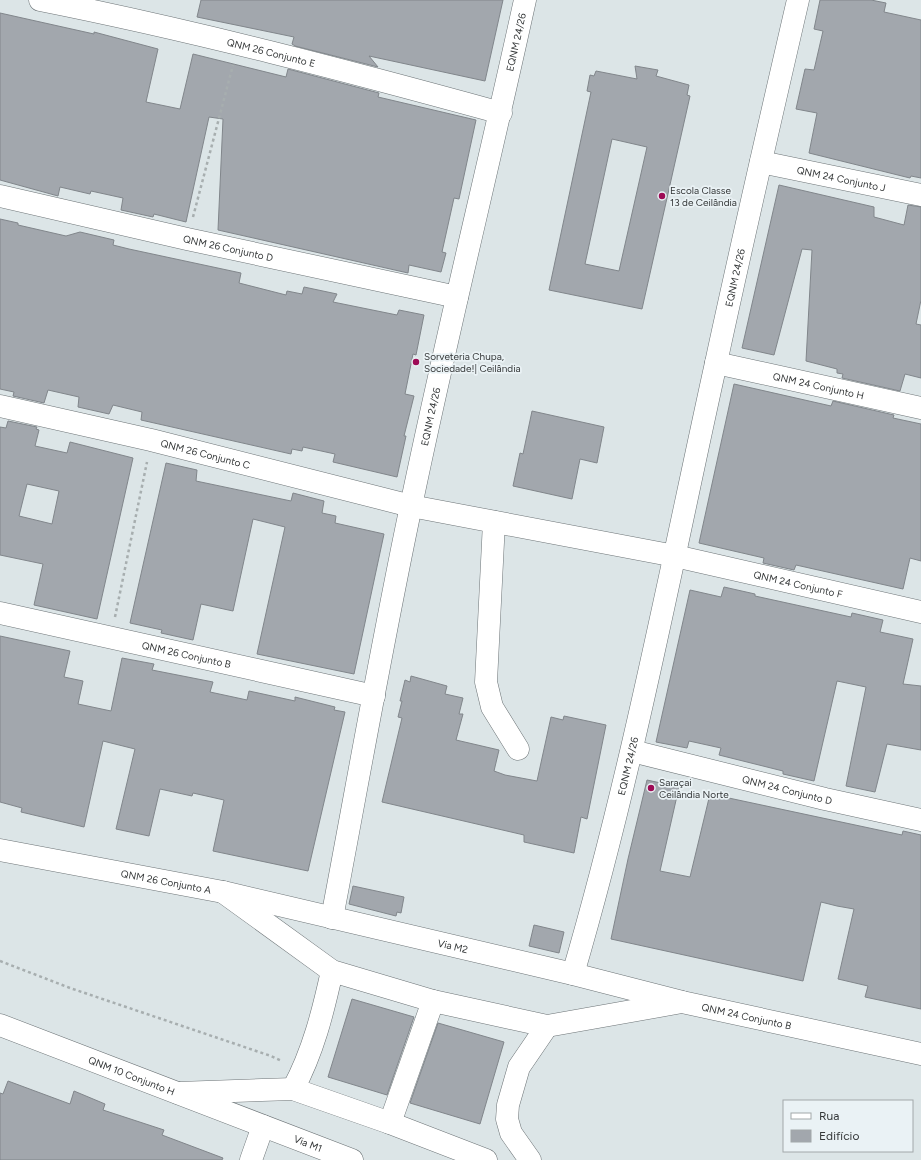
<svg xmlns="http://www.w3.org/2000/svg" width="921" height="1160" font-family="Figtree,sans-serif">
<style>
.building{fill:#a2a7ad;stroke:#81868b;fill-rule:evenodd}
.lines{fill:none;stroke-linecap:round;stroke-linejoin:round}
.minor-casing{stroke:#6d7477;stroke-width:23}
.major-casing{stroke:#6d7477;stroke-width:23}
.path{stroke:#a7aeaf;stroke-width:2.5;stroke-dasharray:3 3;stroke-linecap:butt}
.minor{stroke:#fff;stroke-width:22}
.major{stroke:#fff;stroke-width:22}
.poi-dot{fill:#9d0a55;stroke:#eaf2f5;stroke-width:1.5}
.labels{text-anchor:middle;stroke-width:3.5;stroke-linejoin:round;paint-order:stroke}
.street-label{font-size:10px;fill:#353839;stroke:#eaf2f5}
.poi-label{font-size:10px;fill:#353839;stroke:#eaf2f5;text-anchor:start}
</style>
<rect width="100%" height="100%" fill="#dce5e7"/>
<!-- building -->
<g class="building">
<path d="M 201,0 L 503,0 L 485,81 L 369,56 L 378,67 L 295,46 L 292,44 L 294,37 L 197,17 Z"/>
<path d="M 820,0 L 871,0 L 886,3 L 884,12 L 921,20 L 921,178 L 911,176 L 910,178 L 809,153 L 817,113 L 796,109 L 805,69 L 814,70 L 823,31 L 814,29 Z"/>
<path d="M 0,13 L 94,34 L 94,32 L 158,49 L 146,102 L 180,109 L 193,54 L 286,77 L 288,69 L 379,93 L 378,97 L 476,120 L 459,199 L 454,198 L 442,252 L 446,253 L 441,272 L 409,265 L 408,273 L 218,230 L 223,119 L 209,117 L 186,222 L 154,214 L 153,217 L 121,210 L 123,198 L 91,191 L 90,194 L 60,187 L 58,196 L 0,180 Z"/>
<path d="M 635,66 L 658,70 L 656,76 L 689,85 L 687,95 L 690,96 L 642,309 L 549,290 L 591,92 L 587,91 L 590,75 L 594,76 L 596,71 L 637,79 ZM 612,139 L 647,147 L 619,271 L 585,264 Z"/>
<path d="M 779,185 L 874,207 L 874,217 L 904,225 L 908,205 L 921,207 L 921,300 L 916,324 L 921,325 L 921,378 L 905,374 L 900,391 L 842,378 L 843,374 L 837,373 L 837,369 L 806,361 L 812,250 L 802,249 L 774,355 L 742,348 Z"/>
<path d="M 0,219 L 18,223 L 18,225 L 66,236 L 80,232 L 114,240 L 113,245 L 129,249 L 241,273 L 239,283 L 286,295 L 287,291 L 302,294 L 304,287 L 337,294 L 333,302 L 397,315 L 399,310 L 424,315 L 416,355 L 413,354 L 405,394 L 414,396 L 404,436 L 406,436 L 397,477 L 333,462 L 335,454 L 303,447 L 302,451 L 292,449 L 291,454 L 141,420 L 142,412 L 113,405 L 109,414 L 78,407 L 79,397 L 48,390 L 44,403 L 13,396 L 14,392 L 0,389 Z"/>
<path d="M 734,384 L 831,406 L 833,401 L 894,415 L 893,418 L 921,424 L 921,561 L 910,558 L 903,589 L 796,565 L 794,570 L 763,563 L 764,558 L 699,543 Z"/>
<path d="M 532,411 L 604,427 L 597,463 L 580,459 L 572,499 L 513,486 L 520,453 L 523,454 Z"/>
<path d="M 8,421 L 37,427 L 36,429 L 39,430 L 35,446 L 67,453 L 70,442 L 133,458 L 97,619 L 34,605 L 43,564 L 0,555 L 0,427 L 6,428 ZM 27,484 L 59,491 L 52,524 L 19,516 Z"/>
<path d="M 166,463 L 197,470 L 196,481 L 291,501 L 293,493 L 324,501 L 322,513 L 336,516 L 335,523 L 384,534 L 354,674 L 257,654 L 285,527 L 253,519 L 233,611 L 201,604 L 193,640 L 161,633 L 162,630 L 130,623 Z"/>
<path d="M 724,587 L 755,594 L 755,596 L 851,617 L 852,613 L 883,620 L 880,632 L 913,639 L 903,684 L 921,686 L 921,750 L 887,744 L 875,792 L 846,786 L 866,687 L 837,681 L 814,781 L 783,774 L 783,771 L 719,755 L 721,748 L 689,741 L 687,748 L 656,742 L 690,590 L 721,597 Z"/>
<path d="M 0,636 L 70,651 L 64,677 L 83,681 L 78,704 L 111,711 L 122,658 L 154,664 L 152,670 L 213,682 L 210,692 L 247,700 L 249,691 L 295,701 L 295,697 L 335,707 L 334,710 L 345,712 L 308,871 L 213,851 L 224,800 L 193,793 L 192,796 L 160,789 L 149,836 L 116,829 L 135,749 L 103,741 L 84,827 L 21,812 L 22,808 L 0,802 Z"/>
<path d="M 411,676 L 447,686 L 445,694 L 463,698 L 459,714 L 463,714 L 456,740 L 499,750 L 494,771 L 505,775 L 537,781 L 551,717 L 563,720 L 564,716 L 606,725 L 587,819 L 581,817 L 574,853 L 524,842 L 524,835 L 382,802 L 402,718 L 398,717 L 402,701 L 400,701 L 405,680 L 410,682 Z"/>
<path d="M 647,780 L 679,787 L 660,871 L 690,877 L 710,794 L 902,835 L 903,831 L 921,835 L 921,1009 L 865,997 L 868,986 L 838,979 L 854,909 L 837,906 L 821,902 L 803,981 L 611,939 L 628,859 Z"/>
<path d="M 353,886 L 404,897 L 401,913 L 397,912 L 396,916 L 349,904 Z"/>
<path d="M 534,925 L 564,932 L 559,953 L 529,946 Z"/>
<path d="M 352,999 L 414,1017 L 387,1095 L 328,1077 Z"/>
<path d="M 438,1023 L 504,1042 L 480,1124 L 410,1103 Z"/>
<path d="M 8,1081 L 70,1104 L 74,1091 L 105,1104 L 103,1110 L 164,1130 L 162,1135 L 223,1158 L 222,1160 L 0,1160 L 0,1093 L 3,1094 Z"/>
</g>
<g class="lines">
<defs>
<g id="minor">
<path id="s1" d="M 40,0 C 196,31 348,71 501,113"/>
<path id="s2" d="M 761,162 L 921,195"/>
<path id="s3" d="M 0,196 L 187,239 L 457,297"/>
<path id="s4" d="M 716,363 L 921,408"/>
<path id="s5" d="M 0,406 L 151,440 L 411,506 L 675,556 L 921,612"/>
<path d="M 494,522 L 486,682 L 492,707 L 518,749"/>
<path id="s6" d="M 0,613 L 374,696"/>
<path id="s7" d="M 632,751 L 825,799 L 921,820"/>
<path d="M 223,892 L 332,971 L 433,1001 L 547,1026 L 682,1002"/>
<path id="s8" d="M 332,918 C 358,781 382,643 411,506 C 446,337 488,169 525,0"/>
<path id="s9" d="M 573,974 C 632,773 671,567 716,363 C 742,242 770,121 798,0"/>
<path d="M 293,1089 C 313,1052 323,1012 332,971"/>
<path d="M 178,1093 L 293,1089 L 390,1123 L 486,1160"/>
<path d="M 390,1123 L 433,1001"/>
<path d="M 251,1160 L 263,1126"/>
<path d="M 530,1160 L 511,1133 L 507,1119 L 508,1105 L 519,1067 L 547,1026"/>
</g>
<g id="major">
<path id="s10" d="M 0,850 L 223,892 L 573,974 L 682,1002 L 921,1054"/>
<path id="s11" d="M 0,1025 L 352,1160"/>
</g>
</defs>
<!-- minor casing -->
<use href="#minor" class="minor-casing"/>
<!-- major casing -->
<use href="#major" class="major-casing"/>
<!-- path -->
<g class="path">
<path d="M 193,217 L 233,65"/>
<path d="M 115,617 L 147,462"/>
<path d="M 0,961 L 70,988 L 271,1056 L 282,1061"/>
</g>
<!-- minor -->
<use href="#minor" class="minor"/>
<!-- major -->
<use href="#major" class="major"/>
</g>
<!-- markers -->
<g class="poi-dot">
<circle cx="662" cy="196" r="4"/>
<circle cx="416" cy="362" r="4"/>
<circle cx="651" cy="788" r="4"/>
</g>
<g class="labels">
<!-- street labels -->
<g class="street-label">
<text dy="4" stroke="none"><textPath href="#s8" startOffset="895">EQNM 24/26</textPath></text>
<text dy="4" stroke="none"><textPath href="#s1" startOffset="237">QNM 26 Conjunto E</textPath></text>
<text dy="4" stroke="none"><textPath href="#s2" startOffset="82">QNM 24 Conjunto J</textPath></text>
<text dy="4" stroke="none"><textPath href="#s3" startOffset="234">QNM 26 Conjunto D</textPath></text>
<text dy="4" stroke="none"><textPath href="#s9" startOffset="715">EQNM 24/26</textPath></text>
<text dy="4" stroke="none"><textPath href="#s4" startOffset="105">QNM 24 Conjunto H</textPath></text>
<text dy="4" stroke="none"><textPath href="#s8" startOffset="511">EQNM 24/26</textPath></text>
<text dy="4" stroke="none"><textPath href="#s5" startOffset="211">QNM 26 Conjunto C</textPath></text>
<text dy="4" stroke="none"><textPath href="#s5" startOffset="818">QNM 24 Conjunto F</textPath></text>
<text dy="4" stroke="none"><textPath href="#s6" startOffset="191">QNM 26 Conjunto B</textPath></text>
<text dy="4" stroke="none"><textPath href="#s9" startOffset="215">EQNM 24/26</textPath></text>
<text dy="4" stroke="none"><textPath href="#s7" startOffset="160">QNM 24 Conjunto D</textPath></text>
<text dy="4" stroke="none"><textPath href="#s10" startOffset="169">QNM 26 Conjunto A</textPath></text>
<text dy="4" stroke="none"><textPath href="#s10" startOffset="463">Via M2</textPath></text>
<text dy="4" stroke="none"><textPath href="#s10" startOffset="765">QNM 24 Conjunto B</textPath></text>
<text dy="4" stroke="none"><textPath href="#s11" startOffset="141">QNM 10 Conjunto H</textPath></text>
<text dy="4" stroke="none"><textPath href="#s11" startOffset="330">Via M1</textPath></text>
</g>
<!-- poi labels -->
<g class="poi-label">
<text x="670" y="194">Escola Classe<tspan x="670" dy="12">13 de Ceilândia</tspan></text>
<text x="424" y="360">Sorveteria Chupa,<tspan x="424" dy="12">Sociedade!| Ceilândia</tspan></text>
<text x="659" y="786">Saraçai<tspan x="659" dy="12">Ceilândia Norte</tspan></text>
</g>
</g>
<!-- legend -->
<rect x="783" y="1100" width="130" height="52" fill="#eaf2f5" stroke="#a2a8aa"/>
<rect x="791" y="1113" width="20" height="6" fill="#ffffff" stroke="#a2a8aa"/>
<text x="819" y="1120" font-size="12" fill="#353839">Rua</text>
<rect x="791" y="1130" width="20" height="12" fill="#a2a7ad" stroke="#a2a8aa"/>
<text x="819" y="1140" font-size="12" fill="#353839">Edifício</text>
</svg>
